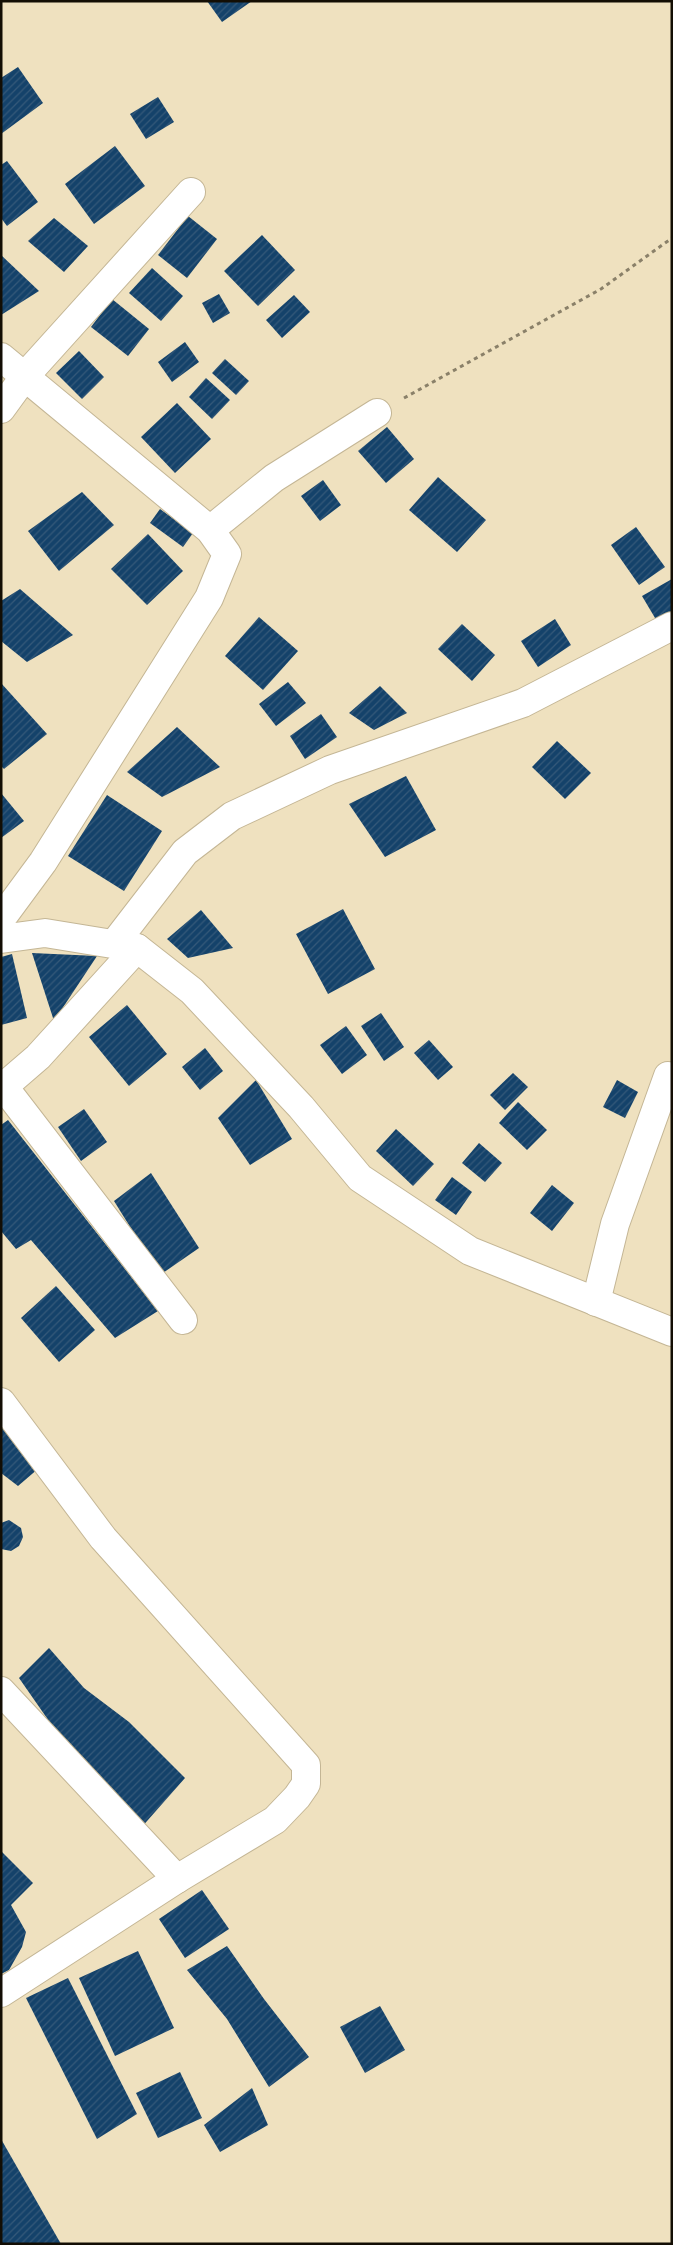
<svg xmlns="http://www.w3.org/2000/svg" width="673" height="2245" font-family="Commissioner,sans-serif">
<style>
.building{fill:url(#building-hatch)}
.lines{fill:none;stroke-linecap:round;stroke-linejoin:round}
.minor-casing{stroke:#c4b695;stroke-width:30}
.path{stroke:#8a8069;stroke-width:3;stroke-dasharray:4 4;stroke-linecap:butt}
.minor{stroke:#fff;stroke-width:28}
</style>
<defs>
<pattern id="building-hatch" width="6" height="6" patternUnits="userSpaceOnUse" patternTransform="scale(1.25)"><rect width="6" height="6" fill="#14426a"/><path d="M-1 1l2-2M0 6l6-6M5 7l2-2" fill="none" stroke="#355979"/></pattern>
</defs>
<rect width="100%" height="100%" fill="#efe1bf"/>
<!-- building -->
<g class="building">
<path d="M 207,1 L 252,1 L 222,22 Z"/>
<path d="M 18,67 L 43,103 L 1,134 L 1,78 Z"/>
<path d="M 158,97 L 174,122 L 146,139 L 130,114 Z"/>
<path d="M 115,146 L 145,186 L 94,224 L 65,184 Z"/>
<path d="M 7,161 L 38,202 L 7,226 L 1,218 L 1,165 Z"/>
<path d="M 188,216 L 217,239 L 187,278 L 158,255 Z"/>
<path d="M 54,218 L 88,246 L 64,272 L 28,241 Z"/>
<path d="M 262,235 L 295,270 L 258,306 L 224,271 Z"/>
<path d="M 1,255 L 39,291 L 1,315 Z"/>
<path d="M 152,268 L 183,296 L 161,321 L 129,293 Z"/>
<path d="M 219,294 L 230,313 L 213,323 L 202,303 Z"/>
<path d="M 294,295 L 310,312 L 282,338 L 266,320 Z"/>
<path d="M 112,299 L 149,329 L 128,356 L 91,327 Z"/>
<path d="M 185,342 L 199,362 L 172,382 L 158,362 Z"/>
<path d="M 79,351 L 104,377 L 82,399 L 56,373 Z"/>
<path d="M 225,359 L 249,381 L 236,395 L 212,373 Z"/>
<path d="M 206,378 L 230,400 L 212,419 L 189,397 Z"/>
<path d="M 177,403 L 211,439 L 175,473 L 141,437 Z"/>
<path d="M 387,427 L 414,459 L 386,483 L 358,451 Z"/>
<path d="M 438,477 L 486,520 L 457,552 L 409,510 Z"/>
<path d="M 323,480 L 341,505 L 320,521 L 301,496 Z"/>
<path d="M 82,492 L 114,525 L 59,571 L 28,531 Z"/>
<path d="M 160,509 L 193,533 L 183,547 L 150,523 Z"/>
<path d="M 636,527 L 665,567 L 639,585 L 611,545 Z"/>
<path d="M 148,534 L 183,571 L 147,605 L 111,569 Z"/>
<path d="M 672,579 L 672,615 L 658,623 L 642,596 Z"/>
<path d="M 20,589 L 73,635 L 27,662 L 1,641 L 1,601 Z"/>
<path d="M 259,617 L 298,651 L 263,690 L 225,656 Z"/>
<path d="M 555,619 L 571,645 L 538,667 L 521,641 Z"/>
<path d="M 462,624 L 495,655 L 472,681 L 438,649 Z"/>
<path d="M 288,682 L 306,703 L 276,726 L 259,704 Z"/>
<path d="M 1,683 L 47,734 L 4,769 L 1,766 Z"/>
<path d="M 380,686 L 407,713 L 374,730 L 349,713 Z"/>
<path d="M 321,714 L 337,737 L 305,759 L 290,736 Z"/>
<path d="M 177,727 L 220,767 L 162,797 L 127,772 Z"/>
<path d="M 557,741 L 591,773 L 565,799 L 532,767 Z"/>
<path d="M 406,776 L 436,830 L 385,857 L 349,804 Z"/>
<path d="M 1,793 L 24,821 L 1,838 Z"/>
<path d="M 107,795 L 162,831 L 124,891 L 68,856 Z"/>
<path d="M 343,909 L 375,969 L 328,994 L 296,934 Z"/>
<path d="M 201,910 L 233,948 L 188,958 L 167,939 Z"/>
<path d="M 32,953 L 97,956 L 54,1021 Z"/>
<path d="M 12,954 L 27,1018 L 1,1025 L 1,957 Z"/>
<path d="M 127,1005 L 167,1054 L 129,1086 L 89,1037 Z"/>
<path d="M 381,1013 L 404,1047 L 384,1061 L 361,1026 Z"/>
<path d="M 346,1026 L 367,1055 L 342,1074 L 320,1045 Z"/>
<path d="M 429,1040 L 453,1067 L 438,1080 L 414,1053 Z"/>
<path d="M 205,1048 L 223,1071 L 200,1090 L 182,1067 Z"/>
<path d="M 513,1073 L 528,1087 L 505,1110 L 490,1095 Z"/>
<path d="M 256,1080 L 292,1139 L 250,1165 L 218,1118 Z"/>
<path d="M 617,1080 L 638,1092 L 625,1118 L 603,1107 Z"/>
<path d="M 518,1102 L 547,1130 L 527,1150 L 499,1123 Z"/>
<path d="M 84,1109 L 107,1142 L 81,1161 L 58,1127 Z"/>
<path d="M 8,1120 L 158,1311 L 115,1338 L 31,1240 L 16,1249 L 1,1231 L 1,1125 Z"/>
<path d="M 396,1129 L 434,1164 L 413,1186 L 376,1151 Z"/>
<path d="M 479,1143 L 502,1163 L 485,1182 L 462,1163 Z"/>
<path d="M 151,1173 L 199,1248 L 160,1275 L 114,1201 Z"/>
<path d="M 452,1177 L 472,1192 L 456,1215 L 435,1200 Z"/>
<path d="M 552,1185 L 574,1203 L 552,1231 L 530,1213 Z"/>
<path d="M 56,1286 L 95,1330 L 59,1362 L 21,1318 Z"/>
<path d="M 1,1421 L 46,1462 L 18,1486 L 1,1473 Z"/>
<path d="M 9,1520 L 21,1528 L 23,1537 L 19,1546 L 11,1551 L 1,1549 L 1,1523 Z"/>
<path d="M 49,1648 L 84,1688 L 129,1722 L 185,1778 L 140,1829 L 51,1724 L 19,1678 Z"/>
<path d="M 1,1851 L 33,1883 L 11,1905 L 26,1932 L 22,1947 L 9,1970 L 1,1974 Z"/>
<path d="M 202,1890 L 229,1929 L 185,1958 L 159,1919 Z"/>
<path d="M 227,1946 L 264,1999 L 309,2057 L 269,2087 L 227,2019 L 187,1970 Z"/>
<path d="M 138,1951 L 174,2028 L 115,2056 L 79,1978 Z"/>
<path d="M 68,1978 L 137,2114 L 97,2139 L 26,1998 Z"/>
<path d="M 380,2006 L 405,2050 L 365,2073 L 340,2027 Z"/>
<path d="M 180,2072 L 202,2118 L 158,2138 L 136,2093 Z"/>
<path d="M 252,2088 L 268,2125 L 220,2152 L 204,2125 Z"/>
<path d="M 1,2139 L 61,2244 L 1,2244 Z"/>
</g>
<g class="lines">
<defs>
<g id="minor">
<path d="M 1,357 L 210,530 L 227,554 L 209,598 L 43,862 L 1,919"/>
<path d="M 1,409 L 25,376 L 191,192"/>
<path d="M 210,530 L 274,478 L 377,413"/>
<path d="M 1,939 L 45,933 L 137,948 L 192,991 L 301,1107 L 360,1178 L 470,1251 L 672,1332"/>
<path d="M 114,944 L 185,852 L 232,816 L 330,770 L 523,703 L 672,626"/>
<path d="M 4,1087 L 183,1320"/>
<path d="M 1,1089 L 38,1057 L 137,948"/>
<path d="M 596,1302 L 615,1224 L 668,1076"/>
<path d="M 1,1402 L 103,1538 L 306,1765 L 306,1784 L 297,1797 L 275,1820 L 177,1879 L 1,1993"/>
<path d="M 1,1691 L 177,1879"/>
</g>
</defs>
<!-- minor casing -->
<use href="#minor" class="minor-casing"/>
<!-- path -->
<path class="path" d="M 404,398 L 601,289 L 672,238"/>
<!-- minor -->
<use href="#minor" class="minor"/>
</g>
<!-- border -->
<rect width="673" height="2245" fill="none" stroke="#130e04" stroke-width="5"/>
</svg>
